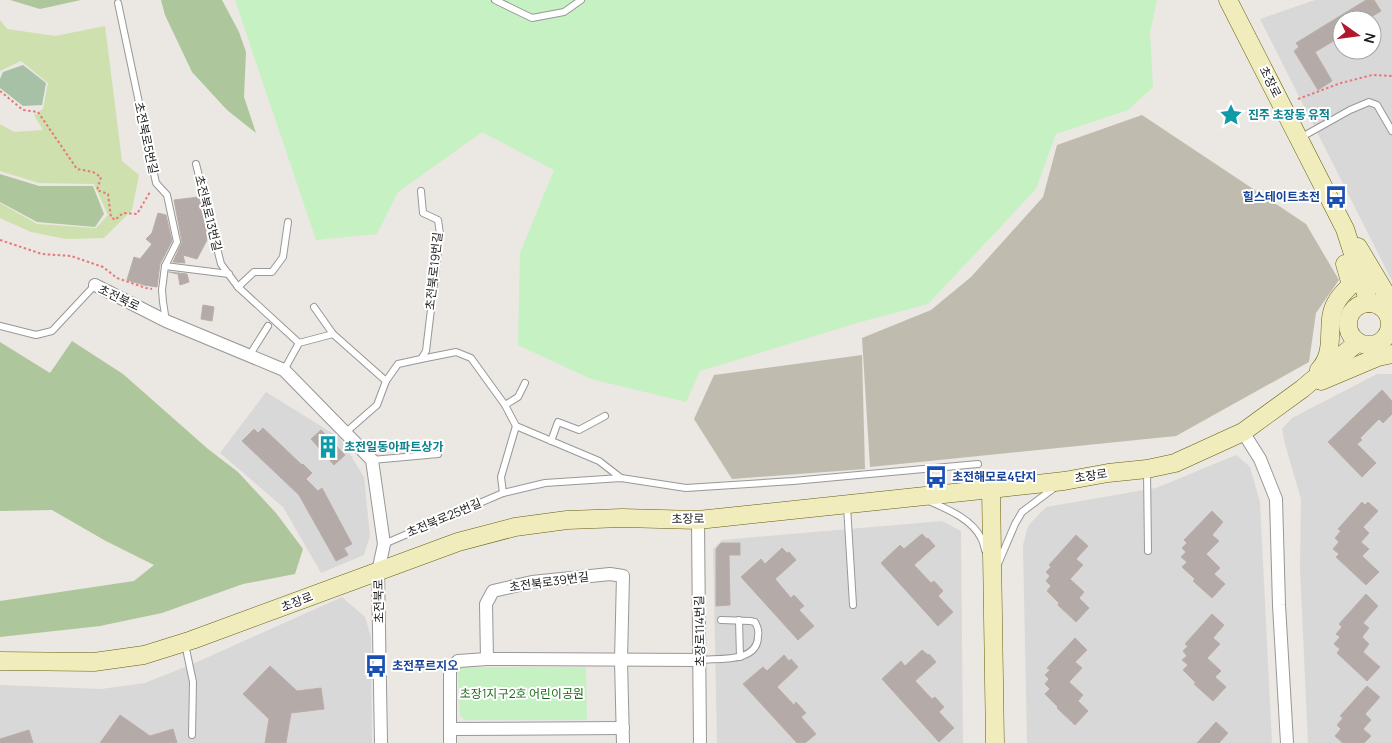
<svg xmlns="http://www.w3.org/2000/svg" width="1392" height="743" font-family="Manrope,'Noto Sans KR',sans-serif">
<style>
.residential{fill:#d9d8d8;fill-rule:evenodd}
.construction{fill:#bfbcaf}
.grass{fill:#cde0ad}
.forest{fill:#aec69b}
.cemetery{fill:#a6c1a6}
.park{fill:#c6f1c3}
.building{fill:#b4aba8;stroke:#bbada6}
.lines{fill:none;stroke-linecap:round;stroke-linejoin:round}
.lane-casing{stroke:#989898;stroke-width:8}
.street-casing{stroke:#989898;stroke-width:14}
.secondary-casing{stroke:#636011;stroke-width:19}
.path{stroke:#e8777b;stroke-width:2;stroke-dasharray:2.5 2.5;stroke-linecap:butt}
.lane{stroke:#fff;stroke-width:6}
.street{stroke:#fff;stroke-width:12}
.secondary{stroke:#f1ecbb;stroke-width:18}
.labels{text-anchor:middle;stroke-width:4;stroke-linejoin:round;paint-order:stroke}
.street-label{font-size:12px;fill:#1b1b1b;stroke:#fff}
.culture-label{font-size:12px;font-weight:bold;fill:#0d838f;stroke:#fff;text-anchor:start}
.transit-label{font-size:12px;font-weight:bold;fill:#164399;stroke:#fff;text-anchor:start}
.park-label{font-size:12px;fill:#1d6a18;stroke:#fff}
</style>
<rect width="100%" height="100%" fill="#ebe7e2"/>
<!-- residential -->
<g class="residential">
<path d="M 1315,0 L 1392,0 L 1392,281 L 1260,19 ZM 1342,20 L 1372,20 L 1372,50 L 1342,50 Z"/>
<path d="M 1377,374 L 1392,374 L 1392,743 L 1308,743 L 1300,569 L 1301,499 L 1285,444 L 1282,429 L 1292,418 Z"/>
<path d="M 266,392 L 340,438 L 364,477 L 370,536 L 364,555 L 321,573 L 283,507 L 220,453 Z"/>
<path d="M 1236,455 L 1250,467 L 1260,502 L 1272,743 L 1027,743 L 1023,545 L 1028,526 L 1046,507 L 1156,488 Z"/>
<path d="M 942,521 L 961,531 L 963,743 L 717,743 L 713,549 L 722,540 Z"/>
<path d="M 342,597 L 365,617 L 371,637 L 372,743 L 0,743 L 0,685 L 101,689 L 145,683 L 195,663 Z"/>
</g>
<!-- construction -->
<g class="construction">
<path d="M 1142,115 L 1306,224 L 1339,280 L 1316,313 L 1309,362 L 1176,436 L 870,467 L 862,338 L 931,310 L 971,277 L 1043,197 L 1057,145 Z"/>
<path d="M 862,355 L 865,469 L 732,479 L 694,419 L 714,375 Z"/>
</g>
<!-- grass -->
<path class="grass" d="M 0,20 L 7,29 L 55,36 L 105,26 L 122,161 L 139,175 L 132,210 L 104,238 L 66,239 L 31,232 L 0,218 L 0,203 L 37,224 L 96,228 L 108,215 L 94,184 L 39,183 L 0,171 L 0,124 L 14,132 L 43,130 L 34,115 L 43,109 L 48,83 L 21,61 L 0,71 Z"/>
<!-- forest -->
<g class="forest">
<path d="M 10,0 L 81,0 L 40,9 Z"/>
<path d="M 161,0 L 222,0 L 239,32 L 246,52 L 244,97 L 256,133 L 227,110 L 192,72 L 165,15 Z"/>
<path d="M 0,174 L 39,186 L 93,186 L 104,214 L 95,227 L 37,222 L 0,202 Z"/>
<path d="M 72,341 L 123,374 L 208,449 L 238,472 L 276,513 L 303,549 L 295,574 L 243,584 L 162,613 L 100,626 L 0,637 L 0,601 L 134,581 L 154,565 L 104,540 L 52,510 L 0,511 L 0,342 L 50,373 Z"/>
</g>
<!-- cemetery -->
<path class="cemetery" d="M 23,65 L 46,83 L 42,105 L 23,106 L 0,88 L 0,79 L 3,72 Z"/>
<!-- park -->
<g class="park">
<path d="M 235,0 L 1157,0 L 1150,32 L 1153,87 L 1128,110 L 1056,134 L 1036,189 L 928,304 L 857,323 L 700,371 L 686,402 L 591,379 L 518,345 L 520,253 L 554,170 L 482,132 L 398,192 L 377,234 L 316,240 Z"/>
<path d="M 462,667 L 586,667 L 587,720 L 465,720 L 460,716 L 458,673 Z"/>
</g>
<!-- building -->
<g class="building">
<path d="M 1366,0 L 1374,0 L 1381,11 L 1366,20 L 1342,20 L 1342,36 L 1315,52 L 1332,81 L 1318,90 L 1294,51 L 1299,47 L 1296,43 Z"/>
<path d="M 199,197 L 205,222 L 207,240 L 197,259 L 183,255 L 185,263 L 173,262 L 182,242 L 174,200 Z"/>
<path d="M 158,213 L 166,215 L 172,241 L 160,264 L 157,287 L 144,285 L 127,280 L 134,257 L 140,259 L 152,244 L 146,239 L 152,233 Z"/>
<path d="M 169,272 L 187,274 L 189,282 L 180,285 L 178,274 Z"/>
<path d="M 203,305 L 214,307 L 212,321 L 201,319 Z"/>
<path d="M 1382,390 L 1392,401 L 1392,414 L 1383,423 L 1379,419 L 1360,438 L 1362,440 L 1357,444 L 1376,463 L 1362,477 L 1328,442 Z"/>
<path d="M 263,428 L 302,465 L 303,464 L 312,473 L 306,479 L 318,491 L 322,488 L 352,544 L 344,548 L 348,555 L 336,561 L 299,495 L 242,441 L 254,429 L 258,433 Z"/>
<path d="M 321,430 L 345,455 L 334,465 L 311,439 Z"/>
<path d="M 1362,502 L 1365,505 L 1368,502 L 1378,511 L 1363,527 L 1369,533 L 1361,542 L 1369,549 L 1362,556 L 1379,572 L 1366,585 L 1336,557 L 1339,554 L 1333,549 L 1339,542 L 1335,538 L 1341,531 L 1338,529 Z"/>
<path d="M 1212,511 L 1223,522 L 1212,535 L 1219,541 L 1206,554 L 1220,568 L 1214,574 L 1225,584 L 1212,598 L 1193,581 L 1195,579 L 1182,567 L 1187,562 L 1181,557 L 1186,552 L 1182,548 L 1187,543 L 1184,540 Z"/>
<path d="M 922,534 L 927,539 L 928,538 L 935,546 L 914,565 L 931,583 L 934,581 L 943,591 L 938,596 L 953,612 L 938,626 L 881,563 L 900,545 L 904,549 Z"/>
<path d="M 1076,535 L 1088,546 L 1076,559 L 1083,565 L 1070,579 L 1084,592 L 1079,598 L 1089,608 L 1076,622 L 1058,605 L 1059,603 L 1047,591 L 1051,586 L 1046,581 L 1050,576 L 1046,572 L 1051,567 L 1049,565 Z"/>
<path d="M 721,543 L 740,543 L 740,555 L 729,555 L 730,605 L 716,606 L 716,549 Z"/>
<path d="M 782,548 L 787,553 L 789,552 L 796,560 L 775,579 L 791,598 L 794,595 L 804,606 L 799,610 L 814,626 L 798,640 L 741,577 L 761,559 L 765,564 Z"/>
<path d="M 1366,594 L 1378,606 L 1363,623 L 1369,628 L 1362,637 L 1369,644 L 1363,652 L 1380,667 L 1367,681 L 1337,653 L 1340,649 L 1334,644 L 1340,637 L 1336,634 L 1342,627 L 1339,624 Z"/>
<path d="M 1212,614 L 1224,625 L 1213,638 L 1220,644 L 1207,658 L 1221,671 L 1215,677 L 1226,687 L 1213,701 L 1194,684 L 1196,683 L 1183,670 L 1188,665 L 1182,660 L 1187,656 L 1183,651 L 1188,646 L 1185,644 Z"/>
<path d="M 1075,638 L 1087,650 L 1075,662 L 1082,668 L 1069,682 L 1083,695 L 1078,701 L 1088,711 L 1075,725 L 1057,708 L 1058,707 L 1045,694 L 1050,689 L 1045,684 L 1049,679 L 1045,675 L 1050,670 L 1047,668 Z"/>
<path d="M 922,650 L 928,655 L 929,654 L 936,662 L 915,681 L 932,699 L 935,697 L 944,707 L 939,712 L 954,728 L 939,742 L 882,679 L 901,661 L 905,666 Z"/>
<path d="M 784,655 L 789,661 L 791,659 L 798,667 L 777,687 L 794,705 L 796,702 L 806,713 L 801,717 L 816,734 L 805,743 L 797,743 L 743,684 L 763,667 L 767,671 Z"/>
<path d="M 270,666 L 297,691 L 321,688 L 324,709 L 291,713 L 286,743 L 265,743 L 269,719 L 243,694 Z"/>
<path d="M 1367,686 L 1380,697 L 1365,714 L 1371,720 L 1363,729 L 1371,736 L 1364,743 L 1343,743 L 1335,736 L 1341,729 L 1337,725 L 1343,718 L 1340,716 Z"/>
<path d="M 120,715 L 150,736 L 173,729 L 177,743 L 100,743 Z"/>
<path d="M 1216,722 L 1228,733 L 1219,743 L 1197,743 Z"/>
<path d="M 29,730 L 33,743 L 0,743 L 0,739 Z"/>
</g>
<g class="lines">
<defs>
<g id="lane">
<path d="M 495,0 L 532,18 L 564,12 L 581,0"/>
<path d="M 118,3 L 156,183 L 167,195 L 177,242 L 165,266 L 162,290 L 163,302 L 166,321"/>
<path d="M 1300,138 L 1350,110 L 1369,102 L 1377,105 L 1392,131"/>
<path d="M 196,164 L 221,264 L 238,287 L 299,343 L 284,370"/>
<path d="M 165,266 L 229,274"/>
<path d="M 238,287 L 254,272 L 272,272 L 283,257 L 288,222"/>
<path d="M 314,307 L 333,334 L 386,381"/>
<path d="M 0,326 L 36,335 L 52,331 L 95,285"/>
<path d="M 299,343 L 333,334"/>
<path d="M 249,356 L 268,326"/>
<path d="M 421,359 L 456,352 L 471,358 L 505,405 L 516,426 L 599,461 L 621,478"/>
<path d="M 505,405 L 518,397 L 525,383"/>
<path d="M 345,433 L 377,405 L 386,381 L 398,364 L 421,359 L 426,351 L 440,234 L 438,220 L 423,213 L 421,191"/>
<path d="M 551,441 L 558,422 L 579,430 L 605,416"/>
<path d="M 372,460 L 438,454"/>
<path d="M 1147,471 L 1148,551"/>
<path d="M 503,493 L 501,477 L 516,426"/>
<path d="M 929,501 C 947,509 972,519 981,538 C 983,541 984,546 985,550"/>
<path d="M 847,506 L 853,605"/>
<path d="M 384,544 L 503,493 L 545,483 L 621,478 L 686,488 L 793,481 L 978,464"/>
<path d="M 998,564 L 1015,524 L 1022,512 L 1054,488"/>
<path d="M 739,620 L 740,657"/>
<path d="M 185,644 L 193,682 L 192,735"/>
<path d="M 700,660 C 719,658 757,663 758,637 C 759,631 758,628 755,622 L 750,621 L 721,620"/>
</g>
<g id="street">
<path d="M 95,285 L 166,321 L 284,370 L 372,460 L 384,544 L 378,572 L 381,743"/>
<path d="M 1388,334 L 1392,334"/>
<path d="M 1243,432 L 1260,459 L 1276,499 L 1279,605 L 1287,743"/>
<path d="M 698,520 L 700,743"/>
<path d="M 487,659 L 486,604 L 493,591 L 532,582 L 610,574 L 623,576 L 621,660 L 623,743"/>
<path d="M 450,729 L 623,728"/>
<path d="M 450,743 L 450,670 L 458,661 L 487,659 L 700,660"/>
</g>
<g id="secondary">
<path d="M 1228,0 L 1345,229 L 1369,303"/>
<path d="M 1358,247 L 1385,292 L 1392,302"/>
<circle cx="1369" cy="324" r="21"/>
<path d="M 1319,370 C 1338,350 1324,323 1336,303 C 1339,296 1346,290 1351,285 L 1345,264"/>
<path d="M 1321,381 L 1378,357 L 1392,354"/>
<path d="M 991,489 L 995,743"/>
<path d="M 0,661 L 94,662 L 144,655 L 192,640 L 458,542 L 515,527 L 567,520 L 622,518 L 698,520 L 991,489 L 1064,481 L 1108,473 L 1147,469 L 1175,463 L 1243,432 L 1302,389 L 1358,342"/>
</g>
</defs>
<!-- lane casing -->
<use href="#lane" class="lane-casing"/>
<!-- street casing -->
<use href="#street" class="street-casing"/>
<!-- secondary casing -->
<use href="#secondary" class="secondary-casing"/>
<!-- path -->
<g class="path">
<path d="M 0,91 L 23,110 L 38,112 L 77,169 L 93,172 L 101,177 L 97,190 L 108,194 L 111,217 L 115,220 L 123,213 L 137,214 L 150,192"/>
<path d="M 1298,99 L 1341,83 L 1372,75 L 1392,76"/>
<path d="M 0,240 L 42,254 L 71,256 L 103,267 L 117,278 L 146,288 L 152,289"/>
</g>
<!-- lane -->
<use href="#lane" class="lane"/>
<!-- street -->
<use href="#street" class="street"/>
<!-- secondary -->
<use href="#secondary" class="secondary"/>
</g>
<!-- icons -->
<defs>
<symbol id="sight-bare" viewBox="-9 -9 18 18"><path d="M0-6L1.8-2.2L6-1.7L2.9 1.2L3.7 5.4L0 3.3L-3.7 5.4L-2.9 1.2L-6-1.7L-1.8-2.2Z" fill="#0f9aa8" stroke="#fff" stroke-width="2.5" paint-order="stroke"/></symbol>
<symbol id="bus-bare" viewBox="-9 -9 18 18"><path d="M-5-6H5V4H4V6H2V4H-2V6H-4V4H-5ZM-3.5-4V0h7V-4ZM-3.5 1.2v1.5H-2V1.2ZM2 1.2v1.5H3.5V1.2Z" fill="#1a4fb4" stroke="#fff" stroke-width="2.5" paint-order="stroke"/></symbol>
<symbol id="building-bare" viewBox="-9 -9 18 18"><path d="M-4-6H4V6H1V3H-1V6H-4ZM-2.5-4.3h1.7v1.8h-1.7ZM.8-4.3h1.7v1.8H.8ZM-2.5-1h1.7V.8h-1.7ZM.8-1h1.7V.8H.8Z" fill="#0f9aa8" stroke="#fff" stroke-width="2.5" paint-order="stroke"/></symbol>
</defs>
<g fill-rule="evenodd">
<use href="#sight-bare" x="1215" y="99" width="32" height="32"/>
<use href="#bus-bare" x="1320" y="181" width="32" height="32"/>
<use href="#building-bare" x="312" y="431" width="32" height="32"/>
<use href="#bus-bare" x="920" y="461" width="32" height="32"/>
<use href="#bus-bare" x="360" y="650" width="32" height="32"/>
</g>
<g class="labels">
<!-- street labels -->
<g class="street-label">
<text transform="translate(1270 82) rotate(63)" y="4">초장로</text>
<text transform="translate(146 138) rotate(78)" y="4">초전북로5번길</text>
<text transform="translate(208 213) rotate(76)" y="4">초전북로13번길</text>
<text transform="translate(434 271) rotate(-84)" y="4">초전북로19번길</text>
<text transform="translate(119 298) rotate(25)" y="4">초전북로</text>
<text transform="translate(1091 476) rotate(-9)" y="4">초장로</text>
<text transform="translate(444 518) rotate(-23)" y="4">초전북로25번길</text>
<text transform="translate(688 519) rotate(-1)" y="4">초장로</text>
<text transform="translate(549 582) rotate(-8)" y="4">초전북로39번길</text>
<text transform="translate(379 601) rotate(-91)" y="4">초전북로</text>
<text transform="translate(297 602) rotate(-21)" y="4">초장로</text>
<text transform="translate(700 631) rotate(-91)" y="4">초장로114번길</text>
</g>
<!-- culture labels -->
<g class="culture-label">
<text x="1248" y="119">진주 초장동 유적</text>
<text x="344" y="451">초전일동아파트상가</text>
</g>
<!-- transit labels -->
<g class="transit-label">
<text x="1320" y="201" text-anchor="end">힐스테이트초전</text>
<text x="952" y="481">초전해모로4단지</text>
<text x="392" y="670">초전푸르지오</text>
</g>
<!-- park labels -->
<g class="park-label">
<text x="522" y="698">초장1지구2호 어린이공원</text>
</g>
</g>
<!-- north arrow -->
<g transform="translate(1357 35) rotate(104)"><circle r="24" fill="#ffffff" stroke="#a4a4a4"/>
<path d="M0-4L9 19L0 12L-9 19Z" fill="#af182d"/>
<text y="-8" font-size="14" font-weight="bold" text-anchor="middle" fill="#1b1b1b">N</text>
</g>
</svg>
